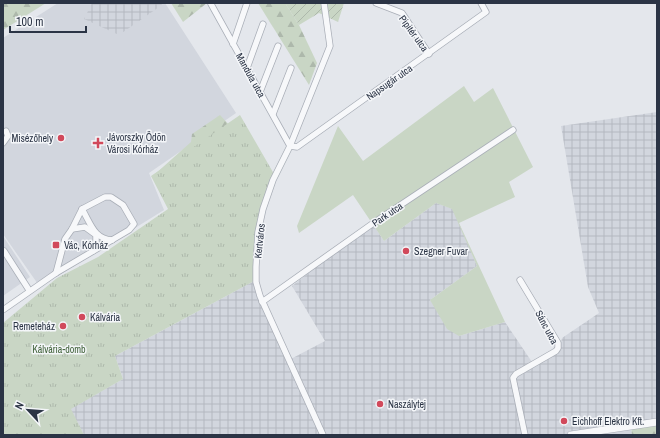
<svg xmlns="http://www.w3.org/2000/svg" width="660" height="438" font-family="'Archivo Narrow',sans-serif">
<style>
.built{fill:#d2d6de}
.industrial{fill:url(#industrial-grid)}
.grass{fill:#c9d6c5}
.forest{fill:url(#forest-firs)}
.park{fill:url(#park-tufts)}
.garden{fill:url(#garden-furrows)}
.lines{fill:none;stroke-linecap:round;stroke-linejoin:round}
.minor-casing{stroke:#a9aeb7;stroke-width:7}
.tertiary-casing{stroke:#a9aeb7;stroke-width:8}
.minor{stroke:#f7f8fa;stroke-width:5.5}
.tertiary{stroke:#f7f8fa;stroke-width:7}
.poi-dot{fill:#d1495b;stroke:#f4f6f9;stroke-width:1.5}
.labels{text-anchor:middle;stroke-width:3;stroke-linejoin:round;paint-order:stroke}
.street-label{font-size:10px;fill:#2b3445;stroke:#f4f6f9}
.poi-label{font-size:10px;fill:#2b3445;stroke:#f4f6f9;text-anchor:start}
.park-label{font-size:10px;fill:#3f6138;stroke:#f4f6f9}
</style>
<defs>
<pattern id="industrial-grid" width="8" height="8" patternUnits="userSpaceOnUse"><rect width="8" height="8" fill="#d2d6de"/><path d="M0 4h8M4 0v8" fill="none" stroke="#b4b8c0"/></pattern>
<pattern id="forest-firs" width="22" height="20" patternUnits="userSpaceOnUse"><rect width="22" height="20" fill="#c9d6c5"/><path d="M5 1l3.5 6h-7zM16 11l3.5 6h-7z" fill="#adb8ab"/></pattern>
<pattern id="park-tufts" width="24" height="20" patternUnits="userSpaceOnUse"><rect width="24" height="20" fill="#c9d6c5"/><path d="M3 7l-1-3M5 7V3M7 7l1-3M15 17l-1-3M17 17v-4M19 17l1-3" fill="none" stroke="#adb8ab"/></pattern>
<pattern id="garden-furrows" width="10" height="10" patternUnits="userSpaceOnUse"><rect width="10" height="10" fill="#c9d6c5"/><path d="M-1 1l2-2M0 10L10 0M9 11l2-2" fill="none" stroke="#adb8ab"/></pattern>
</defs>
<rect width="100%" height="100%" fill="#e4e7ec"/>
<!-- built -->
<g class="built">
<path d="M 58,3 L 165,3 L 236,113 L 149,173 L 164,210 L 40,287 L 3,234 L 3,38 Z"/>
<path d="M 3,236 L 30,277 L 3,296 Z"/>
<path d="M 630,424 L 632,435 L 566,435 Z"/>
</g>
<!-- industrial -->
<g class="industrial">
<path d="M 92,3 L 161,3 L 162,5 L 119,35 L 84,19 Z"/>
<path d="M 657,112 L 657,424 L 630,424 L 566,435 L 84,435 L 70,409 L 123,379 L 115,356 L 256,280 L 287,361 L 325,341 L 292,286 L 372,223 L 384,241 L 436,203 L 453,209 L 477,266 L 430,300 L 459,336 L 505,322 L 532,362 L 560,347 L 562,338 L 599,313 L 588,287 L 561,126 Z"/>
</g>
<!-- grass -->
<path class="grass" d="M 464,86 L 474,102 L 493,88 L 533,167 L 509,182 L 515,197 L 459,223 L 505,322 L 459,336 L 447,329 L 430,300 L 477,266 L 452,209 L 436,203 L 384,241 L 353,195 L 299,233 L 297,226 L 338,126 L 363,161 Z"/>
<!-- forest -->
<g class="forest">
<path d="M 3,3 L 46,3 L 3,30 Z"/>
<path d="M 171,3 L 207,3 L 183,22 Z"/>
<path d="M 258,3 L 285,3 L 299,25 L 317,63 L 309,85 Z"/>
<path d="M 220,115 L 232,128 L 154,175 L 191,142 L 192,134 Z"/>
<path d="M 657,424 L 657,435 L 632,435 L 631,428 Z"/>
</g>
<!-- park -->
<path class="park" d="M 240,115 L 274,174 C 257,214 250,236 256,280 L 115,356 L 123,379 L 71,409 L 84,435 L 3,435 L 3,323 L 57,278 L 98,257 L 168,209 L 151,176 Z"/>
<!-- garden -->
<path class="garden" d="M 285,3 L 344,3 L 338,22 L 319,13 L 299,25 Z"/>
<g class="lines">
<defs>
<g id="minor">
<path d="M 376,3 L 402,13 L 429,54"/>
<path d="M 211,4 L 290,146"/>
<path d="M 233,44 L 247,3"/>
<path d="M 247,68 L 263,24"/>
<path d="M 260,92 L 278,46"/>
<path d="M 273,114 L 291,68"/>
<path d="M 3,143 L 8,136 L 6,131"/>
<path d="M 290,146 L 297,147 L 486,12 L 481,3"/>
<path d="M 82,209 C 91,224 94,239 112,240"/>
<path d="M 4,251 L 29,290"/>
<path d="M 56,273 L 65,239 L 72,229 L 85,227 L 96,235 L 96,242 L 93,251"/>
<path d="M 520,280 L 558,343 L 558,348 L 556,351 L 516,374 L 513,378 L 525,435"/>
<path d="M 262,302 L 372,224 L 513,130"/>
<path d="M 3,310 L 56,273 L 129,230 L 134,224 L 123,205 L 111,197 L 105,197 L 82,209 L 72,229"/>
<path d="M 323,435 L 260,296 L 256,282 L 256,267 L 258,232 L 263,209 L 273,180 L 290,146 L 330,46 L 324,3"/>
</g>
<path id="tertiary" d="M 571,435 L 657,422"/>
</defs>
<!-- minor casing -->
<use href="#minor" class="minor-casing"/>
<!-- tertiary casing -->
<use href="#tertiary" class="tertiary-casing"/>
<!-- minor -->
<use href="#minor" class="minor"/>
<!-- tertiary -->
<use href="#tertiary" class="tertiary"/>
</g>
<!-- markers -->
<g class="poi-dot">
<circle cx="61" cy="138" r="4"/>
<path d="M96 137h4v4h4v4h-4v4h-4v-4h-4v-4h4z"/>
<rect x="52" y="241" width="8" height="8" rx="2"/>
<circle cx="406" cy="251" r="4"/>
<circle cx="82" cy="317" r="4"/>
<circle cx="63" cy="326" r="4"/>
<circle cx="380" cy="404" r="4"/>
<circle cx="564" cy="421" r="4"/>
</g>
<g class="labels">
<!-- street labels -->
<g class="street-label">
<text transform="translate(414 33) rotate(54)" y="4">Pipitér utca</text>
<text transform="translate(251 75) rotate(61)" y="4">Mandula utca</text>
<text transform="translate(389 82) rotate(-35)" y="4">Napsugár utca</text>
<text transform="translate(387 214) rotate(-34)" y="4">Park utca</text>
<text transform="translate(259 241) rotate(-84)" y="4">Kertváros</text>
<text transform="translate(547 327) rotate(62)" y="4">Sánc utca</text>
</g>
<!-- poi labels -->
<g class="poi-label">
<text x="107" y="141">Jávorszky Ödön<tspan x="107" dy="12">Városi Kórház</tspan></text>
<text x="53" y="142" text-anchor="end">Misézőhely</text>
<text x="64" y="249">Vác, Kórház</text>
<text x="414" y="255">Szegner Fuvar</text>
<text x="90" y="321">Kálvária</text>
<text x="55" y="330" text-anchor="end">Remeteház</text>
<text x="388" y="408">Naszálytej</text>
<text x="572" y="425">Eichhoff Elektro Kft.</text>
</g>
<!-- park labels -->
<g class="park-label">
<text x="59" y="353">Kálvária-domb</text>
</g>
</g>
<!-- border -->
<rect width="660" height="438" fill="none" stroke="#2b3445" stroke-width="8"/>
<!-- north arrow -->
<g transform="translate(28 410) rotate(296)" stroke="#f4f6f9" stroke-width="3" paint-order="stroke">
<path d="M0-3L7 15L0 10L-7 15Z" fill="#2b3445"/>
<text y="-6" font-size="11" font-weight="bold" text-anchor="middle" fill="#2b3445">N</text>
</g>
<!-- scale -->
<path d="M10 26v6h76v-6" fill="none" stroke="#2b3445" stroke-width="2"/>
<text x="16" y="26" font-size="12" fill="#2b3445" stroke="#f4f6f9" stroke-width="3" paint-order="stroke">100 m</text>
</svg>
